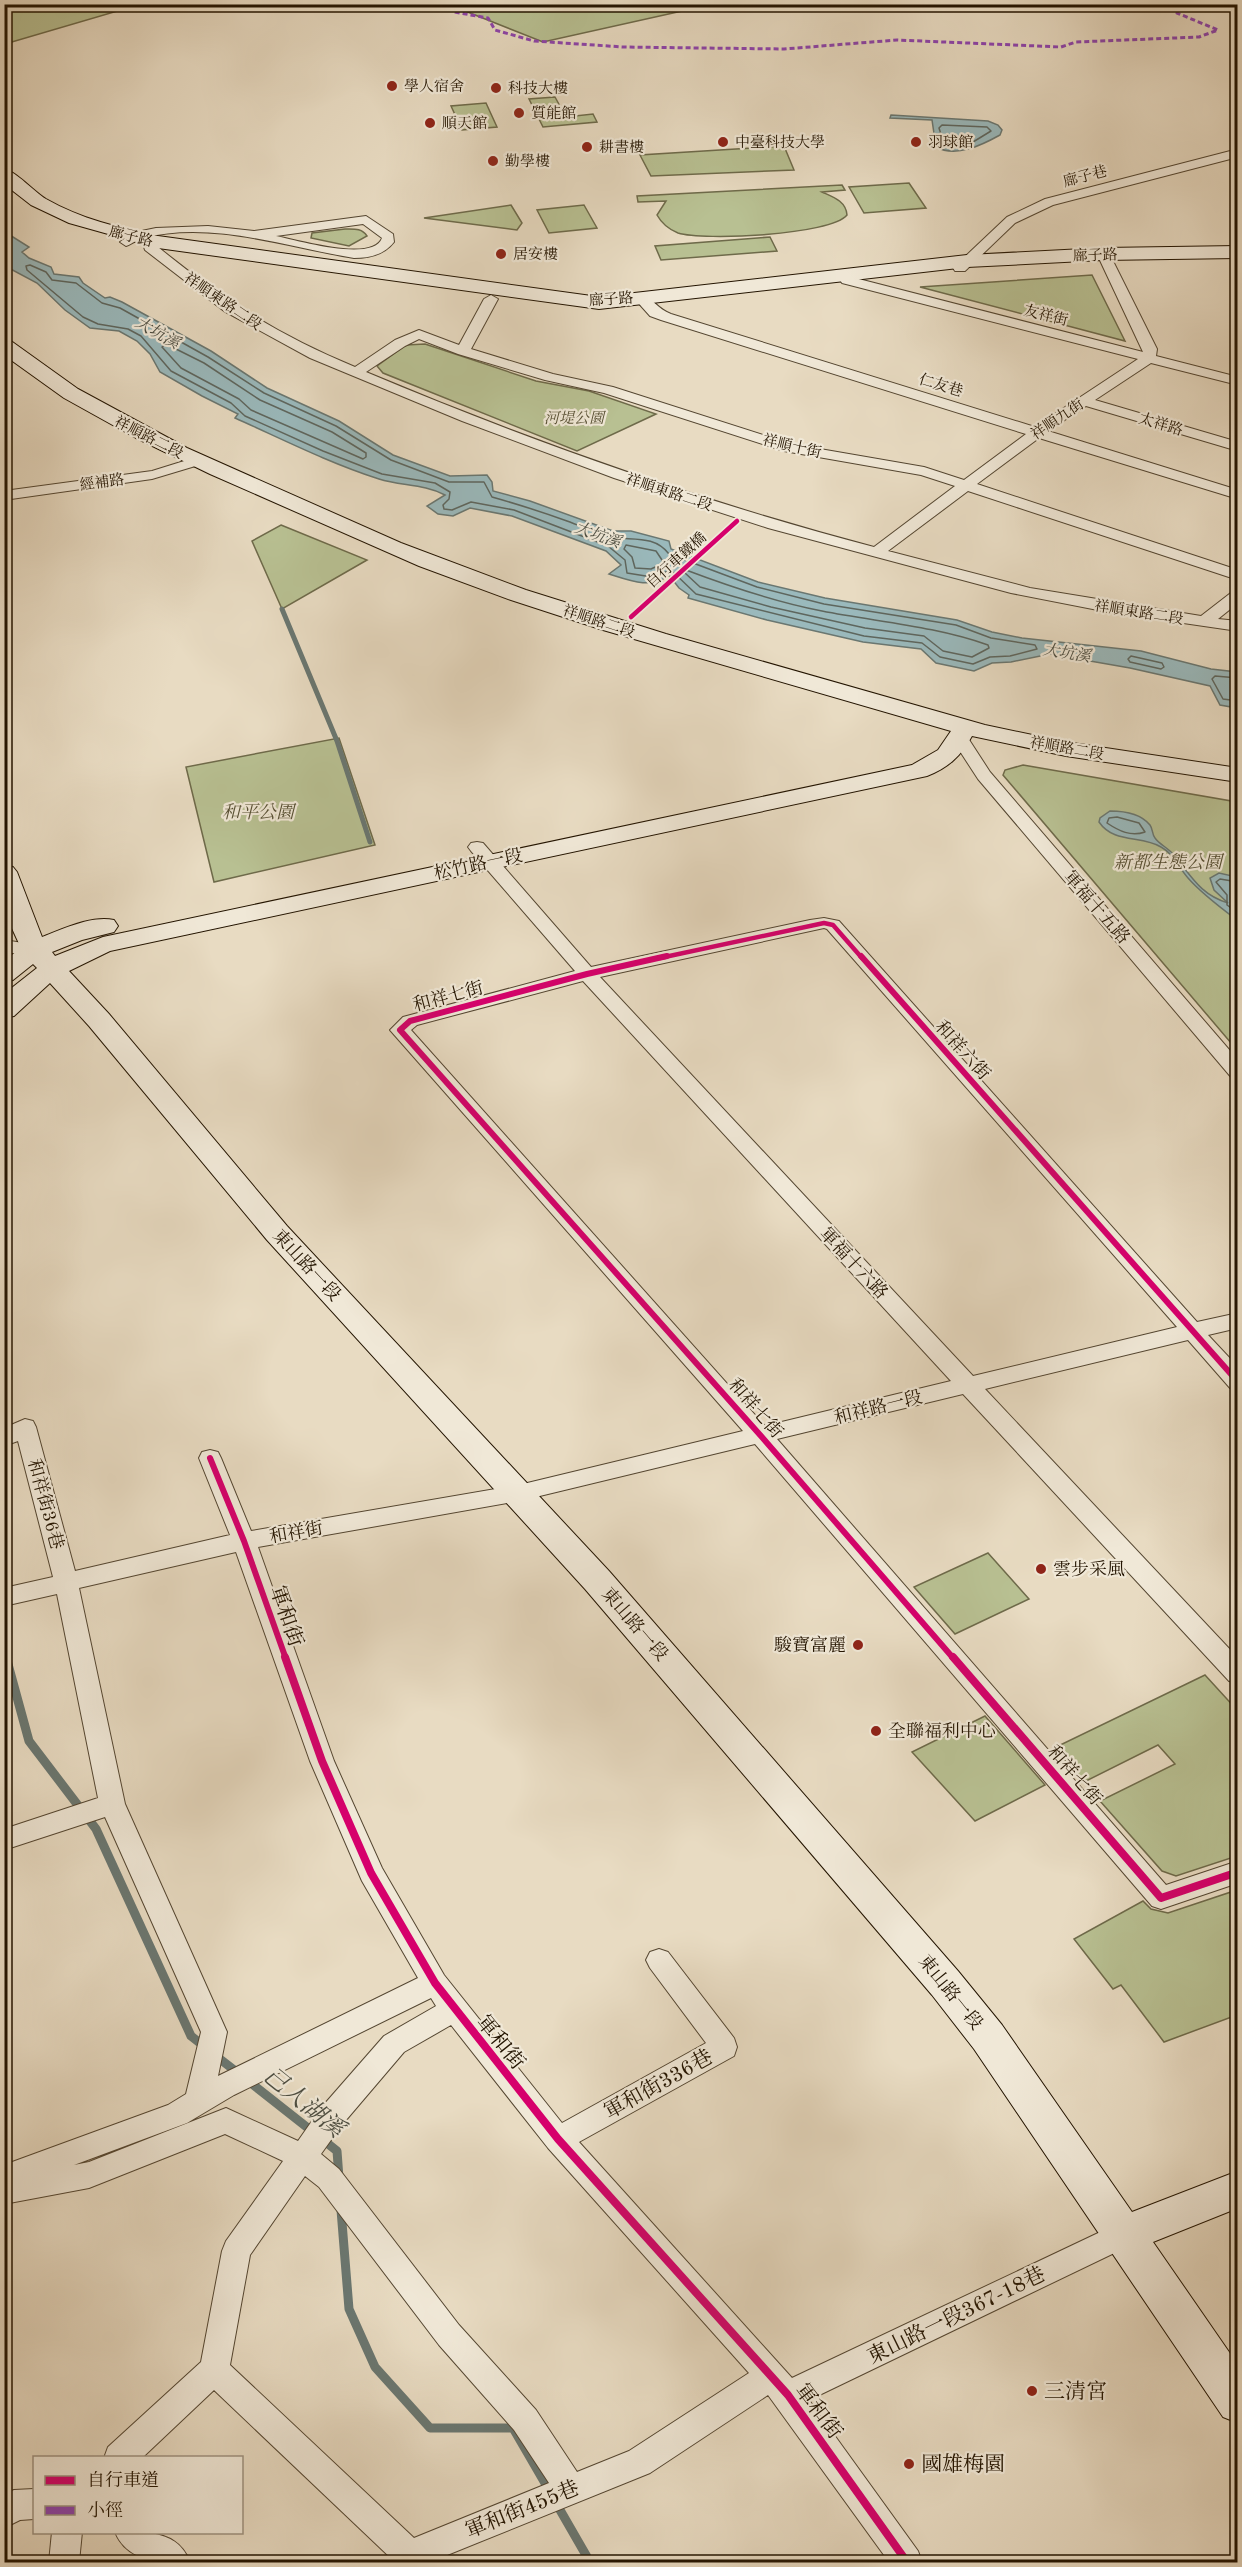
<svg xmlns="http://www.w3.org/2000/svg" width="1242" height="2567" font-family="'Old Standard TT','Noto Serif TC',serif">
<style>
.green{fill:#b8c092;stroke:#6e6a4a;stroke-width:1.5}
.water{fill:#9ab9bc;stroke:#6a7771;stroke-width:1.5}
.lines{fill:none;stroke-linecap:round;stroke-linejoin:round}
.shore{stroke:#5e665e;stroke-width:1.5}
.stream-far2{stroke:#6a7771;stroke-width:5}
.stream-far1{stroke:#6a7771;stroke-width:7}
.stream{stroke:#6a7771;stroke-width:9}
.street-casing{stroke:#544631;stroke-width:2}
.secondary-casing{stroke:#231401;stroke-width:2}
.street{fill:#f0e8d7;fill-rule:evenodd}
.secondary{fill:#f0e8d7;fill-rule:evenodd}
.quiet{stroke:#8e44ad;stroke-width:3;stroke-dasharray:5 3;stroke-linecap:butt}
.cycleway-far2-casing{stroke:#f0e8d7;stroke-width:8}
.cycleway-far1-casing{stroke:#f0e8d7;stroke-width:10}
.cycleway-casing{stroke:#f0e8d7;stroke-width:11}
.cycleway-far2{stroke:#d6006c;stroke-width:4.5}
.cycleway-far1{stroke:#d6006c;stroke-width:6}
.cycleway{stroke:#d6006c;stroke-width:8}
.poi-dot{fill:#8f2418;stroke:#f0e8d7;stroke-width:2}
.labels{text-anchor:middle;stroke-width:4.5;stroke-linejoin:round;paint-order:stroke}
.far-poi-label{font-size:15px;fill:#231401;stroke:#f0e8d7;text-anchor:start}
.far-street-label{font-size:15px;fill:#231401;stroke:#f0e8d7}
.far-park-label{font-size:15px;font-style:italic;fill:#575034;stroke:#f0e8d7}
.far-water-label{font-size:16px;font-style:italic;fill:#4d4e42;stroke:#f0e8d7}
.park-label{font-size:18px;font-style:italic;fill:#575034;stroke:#f0e8d7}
.street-label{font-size:18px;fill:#231401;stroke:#f0e8d7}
.poi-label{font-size:18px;fill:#231401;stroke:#f0e8d7;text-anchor:start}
.near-street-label{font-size:21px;fill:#231401;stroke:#f0e8d7}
.near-poi-label{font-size:21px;fill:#231401;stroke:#f0e8d7;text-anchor:start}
.near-water-label{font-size:24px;font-style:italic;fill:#4d4e42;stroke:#f0e8d7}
</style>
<rect width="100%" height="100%" fill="#e8dbc2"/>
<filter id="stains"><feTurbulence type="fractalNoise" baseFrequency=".00333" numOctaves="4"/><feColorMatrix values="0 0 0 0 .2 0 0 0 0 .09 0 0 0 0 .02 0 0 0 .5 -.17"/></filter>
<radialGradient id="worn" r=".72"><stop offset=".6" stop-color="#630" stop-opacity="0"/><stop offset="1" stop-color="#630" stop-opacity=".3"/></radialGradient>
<!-- green -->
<g class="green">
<path d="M 5,4 L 138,4 L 138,5 L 5,44 Z"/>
<path d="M 450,5 L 709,5 L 543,42 Z"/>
<path d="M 555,97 L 566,117 L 593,114 L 597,122 L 543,127 L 529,99 Z"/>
<path d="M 486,103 L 497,127 L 462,130 L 451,106 Z"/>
<path d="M 784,146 L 794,170 L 651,176 L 640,155 Z"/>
<path d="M 909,183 L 926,208 L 864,213 L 849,187 Z"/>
<path d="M 842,185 L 845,190 L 822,192 C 833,197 846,201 847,215 C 831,235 703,241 678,233 C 668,229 662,224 657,215 L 666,201 L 638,202 L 637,196 Z"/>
<path d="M 511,205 L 522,223 L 517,230 L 424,218 Z"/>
<path d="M 584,205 L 597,228 L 549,233 L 537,210 Z"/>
<path d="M 345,229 C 354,229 362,228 367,236 L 349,246 L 311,238 L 312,233 Z"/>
<path d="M 770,237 L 777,251 L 661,260 L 655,246 Z"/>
<path d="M 1092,275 L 1125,341 L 920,287 Z"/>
<path d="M 425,344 L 536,381 L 589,391 L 656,414 L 577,451 L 383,373 L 377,366 L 406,345 Z"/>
<path d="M 281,525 L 367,560 L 282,609 L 252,541 Z"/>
<path d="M 339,738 L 375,845 L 214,882 L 186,767 Z"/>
<path d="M 1023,765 L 1237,802 L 1237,1050 L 1003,775 L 1005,770 Z"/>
<path d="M 988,1553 L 1029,1599 L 955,1634 L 914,1587 Z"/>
<path d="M 1205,1675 L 1237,1710 L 1237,1856 L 1176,1876 L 1162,1871 L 1100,1801 L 1175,1764 L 1158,1745 L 1084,1782 L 1054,1748 Z"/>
<path d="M 985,1716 L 1045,1785 L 975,1821 L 912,1752 Z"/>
<path d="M 1234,1891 L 1238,1896 L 1237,2015 L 1164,2042 L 1121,1985 L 1113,1989 L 1074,1939 L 1143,1901 L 1151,1909 L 1168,1913 Z"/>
</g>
<!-- water -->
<g class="water">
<path d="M 891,115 L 988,121 L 998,125 L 1002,130 L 1000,135 C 982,145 956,158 936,147 L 932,120 L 890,118 Z"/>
<path d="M 5,232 L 29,247 L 22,252 L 29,258 L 51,267 L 54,274 L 79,277 L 83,283 L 105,298 L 110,297 L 122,302 L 211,351 L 267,388 L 339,421 L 393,455 L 450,476 L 487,475 L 492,482 L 493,491 L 530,501 L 613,531 L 631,531 L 669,541 L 671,549 L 758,582 L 825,598 L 957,620 L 992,632 L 1022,638 L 1141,651 L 1211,669 L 1237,672 L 1237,708 L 1220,705 L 1210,686 L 1130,668 L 1050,654 L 1011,662 L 992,663 L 974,671 L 936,663 L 921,649 L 863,642 L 767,620 L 688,598 L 689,595 L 679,588 L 669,575 C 652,590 628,580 609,574 L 621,565 L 606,551 L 512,516 L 470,508 L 453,516 L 438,514 L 427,506 L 445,495 C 424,484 401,486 379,479 C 329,463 282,439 235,418 L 238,414 L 202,396 L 160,372 L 150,354 L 137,341 L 119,331 L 90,328 L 65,310 L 37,283 L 5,266 Z"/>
<path d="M 1110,811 C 1124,811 1141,814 1150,825 C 1153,829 1152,835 1155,838 C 1159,844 1168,848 1173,854 C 1191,875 1199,894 1228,903 L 1214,890 L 1210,878 L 1219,873 L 1237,877 L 1237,920 C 1221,908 1202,894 1188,878 C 1178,867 1174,854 1161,847 C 1141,835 1114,844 1099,822 L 1100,818 Z"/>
</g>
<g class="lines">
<!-- shore -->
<g class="shore">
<path d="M 942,125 L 987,127 L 991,131 L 973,142 L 944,144 L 939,128 Z"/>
<path d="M 30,265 L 46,272 L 52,280 L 76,283 L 102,303 L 120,308 L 208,357 L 264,393 L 336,426 L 391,460 L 449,482 L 484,482 L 492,497 C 517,504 542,512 567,521 C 581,526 595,533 610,537 C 631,541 654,534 669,554 L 757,587 L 824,604 L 956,625 L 991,638 L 1035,645 L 1037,649 L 1010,656 L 990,657 L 973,664 L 940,657 L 922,643 L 864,636 L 696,594 L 671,570 L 652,577 L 627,573 L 625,560 L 608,546 L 514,510 L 471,502 L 452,510 L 444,509 L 443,505 L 449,499 L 450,492 L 435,483 L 382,474 L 323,451 L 245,416 L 231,403 L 171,371 L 141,336 L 128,329 L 98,324 L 83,317 L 27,270 L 26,266 Z"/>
<path d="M 166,344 L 204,363 L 260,400 L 332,432 L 366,453 L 366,457 L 363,459 L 251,410 L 239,399 L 181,368 L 162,347 Z"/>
<path d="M 626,545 L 656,551 L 664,563 L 651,569 L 635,568 L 632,557 L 624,549 Z"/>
<path d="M 686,570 C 731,587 775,602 822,611 C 878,622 934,626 988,645 L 989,648 L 972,657 L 943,651 L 924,636 L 865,628 L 771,607 L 700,587 L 685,573 Z"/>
<path d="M 1131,656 L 1162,663 L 1164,667 L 1161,669 L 1130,662 L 1128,659 Z"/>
<path d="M 1238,678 L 1215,676 L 1212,679 L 1223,699 L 1238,701"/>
<path d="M 1117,817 L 1139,823 L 1145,832 C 1131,837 1119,831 1107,823 L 1109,818 Z"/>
<path d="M 1238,882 L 1220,879 L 1216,882 L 1227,895 L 1227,905 L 1238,913"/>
</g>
<!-- stream-far2 -->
<path class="stream-far2" d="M 282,609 L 337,741 L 370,842"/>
<!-- stream-far1 -->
<path class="stream-far1" d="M 4,1650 L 6,1659"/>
<!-- stream -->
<g class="stream">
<path d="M 6,1657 L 29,1741 L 96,1829 L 191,2036 L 205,2047"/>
<path d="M 216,2056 L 238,2073"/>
<path d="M 247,2080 L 313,2132"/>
<path d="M 322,2139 L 337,2151 L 339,2178"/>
<path d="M 341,2210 L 349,2309 L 375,2367 L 430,2428 L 513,2428 L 549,2490"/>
<path d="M 556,2503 L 590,2562"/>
</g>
<defs>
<g id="street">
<path d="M 1238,149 L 1238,157 L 1053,205 L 1015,223 L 965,271 L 955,271 L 953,268 L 1007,217 L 1045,199 Z"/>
<path d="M 366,216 L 393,234 L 394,242 C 384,255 369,258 354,258 C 286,247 211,220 143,238 C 136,240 132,244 126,246 L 120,242 L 132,233 L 156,228 L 208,226 L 254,231 ZM 363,224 L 382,238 C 373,263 296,240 276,236 Z"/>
<path d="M 158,238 L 164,242 L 158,247 C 223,300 278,335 355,367 L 395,340 L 419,330 L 459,345 L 484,299 L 491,295 L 498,299 L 471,349 L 553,374 L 613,387 L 791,444 L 924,467 L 964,480 L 1026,434 L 661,320 L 650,316 L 633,297 L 640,293 C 652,297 657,309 671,314 L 1035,427 L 1138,359 L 842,283 L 840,280 L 847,276 L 1143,352 L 1097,254 L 1098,251 L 1108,251 L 1157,349 L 1156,356 L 1238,377 L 1238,385 L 1151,363 L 1095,400 L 1238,442 L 1238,451 L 1086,406 L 1048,431 L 1238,490 L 1238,499 L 1039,438 L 977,484 L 1238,570 L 1238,580 L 968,491 L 888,551 L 1030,588 L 1201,616 L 1232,592 L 1238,590 L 1238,603 L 1218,619 L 1238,621 L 1238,631 L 1108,612 L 1011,593 L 768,528 L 614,478 L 462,421 L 310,358 L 224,311 L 145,250 L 144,247 ZM 419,339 L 458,354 L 545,380 L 604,393 L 784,451 L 921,475 L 955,486 L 874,547 C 700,501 532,442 366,372 L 405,346 Z"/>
<path d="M 197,457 L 202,458 L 204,461 L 202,464 L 152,479 L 4,500 L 4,491 L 152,471 Z"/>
<path d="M 960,734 L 966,735 L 990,772 L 1238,1060 L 1238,1079 L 1231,1077 L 978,779 L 952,739 Z"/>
<path d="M 477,842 L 483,843 L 591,967 L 810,920 L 824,918 L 839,921 L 1197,1322 L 1238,1313 L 1238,1328 L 1208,1335 L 1238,1367 L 1238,1390 L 1230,1388 L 1188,1340 L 985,1389 L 1238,1658 L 1238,1683 L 1229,1681 L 963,1394 L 777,1439 L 1166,1885 L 1238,1861 L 1238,1883 L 1161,1909 L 1152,1906 L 755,1444 L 519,1501 L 258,1547 L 334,1761 L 382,1868 L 444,1975 L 562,2123 L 706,2043 L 650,1968 L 646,1960 L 650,1952 L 659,1949 L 668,1952 L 734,2038 L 737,2047 L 734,2056 L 579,2142 L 792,2378 L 1113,2226 L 1123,2222 L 1133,2226 L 1137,2235 L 1133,2244 L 809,2400 L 918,2551 L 922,2562 L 889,2562 L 768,2395 L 650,2473 L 430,2562 L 395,2562 L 214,2390 L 142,2458 L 104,2458 L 108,2447 L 201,2362 L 222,2251 L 226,2241 L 283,2161 L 225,2134 L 89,2188 L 4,2204 L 4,2165 L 168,2105 L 186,2094 L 201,2032 L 105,1817 L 4,1850 L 4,1829 L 98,1798 L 57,1594 L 4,1606 L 4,1588 L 53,1577 L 18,1441 L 4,1446 L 4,1428 L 25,1419 L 33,1421 L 36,1427 L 75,1571 L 230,1535 L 199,1458 L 202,1452 L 210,1450 L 218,1452 L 221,1458 L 251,1531 L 519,1485 L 743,1431 L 390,1030 L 403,1017 L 575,971 L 471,851 L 468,847 L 471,843 ZM 824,928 L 827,929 L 1177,1327 L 973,1376 L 600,977 ZM 583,981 L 951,1381 L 765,1426 L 411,1030 L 417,1025 ZM 236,1552 L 310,1761 L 362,1881 L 418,1978 L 218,2076 L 227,2032 L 125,1804 L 79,1588 ZM 431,1998 L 436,2006 L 384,2036 L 321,2108 L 298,2141 L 226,2108 L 89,2162 L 74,2165 L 187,2123 L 234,2095 ZM 451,2025 L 548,2148 L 749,2373 L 629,2451 L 577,2472 L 536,2410 L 459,2325 L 339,2169 L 321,2154 L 341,2126 L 404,2052 ZM 305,2176 L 319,2187 L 439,2345 L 514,2430 L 549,2483 L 414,2538 L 230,2365 L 250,2255 Z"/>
<path d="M 4,940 L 42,946 L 44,950 L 42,954 L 35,956 L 4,952 Z"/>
<path d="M 34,2489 L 34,2519 L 20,2520 L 4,2528 L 4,2494 L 14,2490 Z"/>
<path d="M 52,2532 L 82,2532 L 79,2562 L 49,2562 Z"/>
<path d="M 115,2532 C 145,2532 177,2529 190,2562 C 163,2565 127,2562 115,2532 Z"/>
</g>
<g id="secondary">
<path d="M 4,169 C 17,172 33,191 46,199 C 81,219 119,228 158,236 L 599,297 L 967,255 L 1103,248 L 1238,246 L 1238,258 L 1103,260 L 967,267 L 599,309 L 158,248 L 69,223 L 31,205 L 4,184 Z"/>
<path d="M 4,339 L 11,341 L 78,389 L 187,448 L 401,543 L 526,590 L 666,634 L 985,725 L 1066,742 L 1238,768 L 1238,782 L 1066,756 L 972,736 C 961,756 948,768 927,776 L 110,951 L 69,971 L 109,1014 L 287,1226 L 609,1571 L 958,1971 L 1002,2025 L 1132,2212 L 1238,2171 L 1238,2208 L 1153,2242 L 1238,2365 L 1238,2423 L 1223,2417 L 974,2049 L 932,1995 L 585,1589 L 267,1240 L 89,1026 L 50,983 L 14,1016 L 4,1018 L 4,994 L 37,968 L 33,964 L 13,980 L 4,982 L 4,961 L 21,948 L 4,911 L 4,865 L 13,867 L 17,872 L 42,937 C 63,929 92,915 114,920 L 118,926 L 114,932 L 82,940 L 52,952 L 55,956 L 103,937 L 912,765 L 938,750 L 951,731 L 603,630 L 511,600 L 419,566 L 210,474 L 136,438 L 64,398 L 4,355 Z"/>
</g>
</defs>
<!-- street casing -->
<use href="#street" class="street-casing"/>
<!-- secondary casing -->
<use href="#secondary" class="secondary-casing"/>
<!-- street -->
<use href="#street" class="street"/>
<!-- secondary -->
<use href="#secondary" class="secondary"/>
<!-- quiet -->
<path class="quiet" d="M 441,4 L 454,12 L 488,18 L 495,30 L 534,41 L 623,47 L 784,49 L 897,40 L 1061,47 L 1076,42 L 1199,37 L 1218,30 L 1177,13 L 1181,6 L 1191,4"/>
<defs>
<g id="cycleway-far2">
<path d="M 631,617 L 737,521"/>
<path d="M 660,958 L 824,923 L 833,925 L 862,958"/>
</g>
<g id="cycleway-far1">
<path d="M 667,956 L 587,974 L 410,1021 L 400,1030 L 761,1436 L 954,1659"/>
<path d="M 861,956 L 1238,1382"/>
<path d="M 210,1458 L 244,1541 L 286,1659"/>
</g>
<g id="cycleway">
<path d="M 285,1657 L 322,1761 L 371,1873 L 435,1983 L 558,2139 L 788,2395 L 907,2562"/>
<path d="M 953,1657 L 1161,1898 L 1238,1872"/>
</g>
</defs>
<!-- cycleway-far2 casing -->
<use href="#cycleway-far2" class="cycleway-far2-casing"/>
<!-- cycleway-far1 casing -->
<use href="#cycleway-far1" class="cycleway-far1-casing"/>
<!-- cycleway casing -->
<use href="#cycleway" class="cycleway-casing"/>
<!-- cycleway-far2 -->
<use href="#cycleway-far2" class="cycleway-far2"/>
<!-- cycleway-far1 -->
<use href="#cycleway-far1" class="cycleway-far1"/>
<!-- cycleway -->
<use href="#cycleway" class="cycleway"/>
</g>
<!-- markers -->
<g class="poi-dot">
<circle cx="392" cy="86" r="6"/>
<circle cx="496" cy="88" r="6"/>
<circle cx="519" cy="113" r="6"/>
<circle cx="430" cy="123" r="6"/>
<circle cx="723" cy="142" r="6"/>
<circle cx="916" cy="142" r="6"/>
<circle cx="587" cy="147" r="6"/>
<circle cx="493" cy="161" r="6"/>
<circle cx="501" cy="254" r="6"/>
<circle cx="1041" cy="1569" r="6"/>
<circle cx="858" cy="1645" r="6"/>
<circle cx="876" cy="1731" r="6"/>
<circle cx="1032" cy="2391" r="6"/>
<circle cx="909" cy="2464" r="6"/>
</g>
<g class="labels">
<!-- far-poi labels -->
<g class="far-poi-label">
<text x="404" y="91">學人宿舍</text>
<text x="508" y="93">科技大樓</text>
<text x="531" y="118">質能館</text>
<text x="442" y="128">順天館</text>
<text x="735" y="147">中臺科技大學</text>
<text x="928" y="147">羽球館</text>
<text x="599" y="152">耕書樓</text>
<text x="505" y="166">勤學樓</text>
<text x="513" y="259">居安樓</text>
</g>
<!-- far-street labels -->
<g class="far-street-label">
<text transform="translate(1085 176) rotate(-15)" y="5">廍子巷</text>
<text transform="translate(131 236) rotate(14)" y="5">廍子路</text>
<text transform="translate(1095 255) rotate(-2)" y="5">廍子路</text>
<text transform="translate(611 299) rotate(-4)" y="5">廍子路</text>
<text transform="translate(223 301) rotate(34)" y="5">祥順東路二段</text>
<text transform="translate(1046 315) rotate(14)" y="5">友祥街</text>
<text transform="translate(941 385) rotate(17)" y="5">仁友巷</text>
<text transform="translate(1057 419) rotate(-34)" y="5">祥順九街</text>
<text transform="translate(1161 424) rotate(17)" y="5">太祥路</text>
<text transform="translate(149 437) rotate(27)" y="5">祥順路二段</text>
<text transform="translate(792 446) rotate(13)" y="5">祥順十街</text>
<text transform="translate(102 482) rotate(-8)" y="5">經補路</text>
<text transform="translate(669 492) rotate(18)" y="5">祥順東路二段</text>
<text transform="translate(676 560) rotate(-42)" y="5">自行車鐵橋</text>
<text transform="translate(1139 612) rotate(9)" y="5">祥順東路二段</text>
<text transform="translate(599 621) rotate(18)" y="5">祥順路二段</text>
<text transform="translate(1067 748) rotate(10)" y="5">祥順路二段</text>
</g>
<!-- far-park labels -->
<g class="far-park-label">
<text x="574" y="423">河堤公園</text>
</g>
<!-- far-water labels -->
<g class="far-water-label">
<text transform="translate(158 332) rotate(29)" y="6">大坑溪</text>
<text transform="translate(598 534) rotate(20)" y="6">大坑溪</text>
<text transform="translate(1067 652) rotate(9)" y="6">大坑溪</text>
</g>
<!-- park labels -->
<g class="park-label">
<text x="258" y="818">和平公園</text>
<text x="1168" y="868">新都生態公園</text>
</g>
<!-- street labels -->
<g class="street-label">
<text transform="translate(478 864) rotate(-12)" y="6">松竹路一段</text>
<text transform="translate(1097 907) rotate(49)" y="6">軍福十五路</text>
<text transform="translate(448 996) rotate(-15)" y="6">和祥七街</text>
<text transform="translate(963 1050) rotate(48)" y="6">和祥六街</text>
<text transform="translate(854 1263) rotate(47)" y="6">軍福十六路</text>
<text transform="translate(307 1265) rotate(47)" y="6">東山路一段</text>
<text transform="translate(878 1407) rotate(-14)" y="6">和祥路一段</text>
<text transform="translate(756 1408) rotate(49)" y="6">和祥七街</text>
<text transform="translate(46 1504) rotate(75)" y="6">和祥街36巷</text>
<text transform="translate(296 1532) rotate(-10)" y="6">和祥街</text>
<text transform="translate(635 1624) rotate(49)" y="6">東山路一段</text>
<text transform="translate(1075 1775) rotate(49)" y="6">和祥七街</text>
<text transform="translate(951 1992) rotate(51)" y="6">東山路一段</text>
</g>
<!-- poi labels -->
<g class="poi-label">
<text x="1053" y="1575">雲步采風</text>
<text x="846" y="1651" text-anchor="end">駿寶富麗</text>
<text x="888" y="1737">全聯福利中心</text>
</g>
<!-- near-street labels -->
<g class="near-street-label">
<text transform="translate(287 1616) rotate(71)" y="7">軍和街</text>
<text transform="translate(501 2042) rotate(51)" y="7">軍和街</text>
<text transform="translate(658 2084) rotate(-29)" y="7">軍和街336巷</text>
<text transform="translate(956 2315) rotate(-26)" y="7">東山路一段367-18巷</text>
<text transform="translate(819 2411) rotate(53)" y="7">軍和街</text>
<text transform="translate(522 2509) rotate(-22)" y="7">軍和街455巷</text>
</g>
<!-- near-poi labels -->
<g class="near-poi-label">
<text x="1044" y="2398">三清宮</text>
<text x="921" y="2471">國雄梅園</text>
</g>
<!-- near-water labels -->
<g class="near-water-label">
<text transform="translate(304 2102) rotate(39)" y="8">己人湖溪</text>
</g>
</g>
<!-- margin -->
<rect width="1242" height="2567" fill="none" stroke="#e8dbc2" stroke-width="24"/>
<rect x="6" y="6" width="1230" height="2555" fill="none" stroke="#231401" stroke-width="3"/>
<rect x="12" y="12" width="1218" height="2543" fill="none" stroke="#231401" stroke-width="1.5"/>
<!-- legend -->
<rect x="33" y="2456" width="210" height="78" fill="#f0e8d7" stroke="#9e9381" stroke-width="1.5"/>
<rect x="45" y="2476" width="30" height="9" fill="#d6006c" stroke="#9e9381" stroke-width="1.5"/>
<text x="87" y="2486" font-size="18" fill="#231401">自行車道</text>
<rect x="45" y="2506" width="30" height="9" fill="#8e44ad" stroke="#9e9381" stroke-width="1.5"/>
<text x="87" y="2516" font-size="18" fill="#231401">小徑</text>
<rect width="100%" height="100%" filter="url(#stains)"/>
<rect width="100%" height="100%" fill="url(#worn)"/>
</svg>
